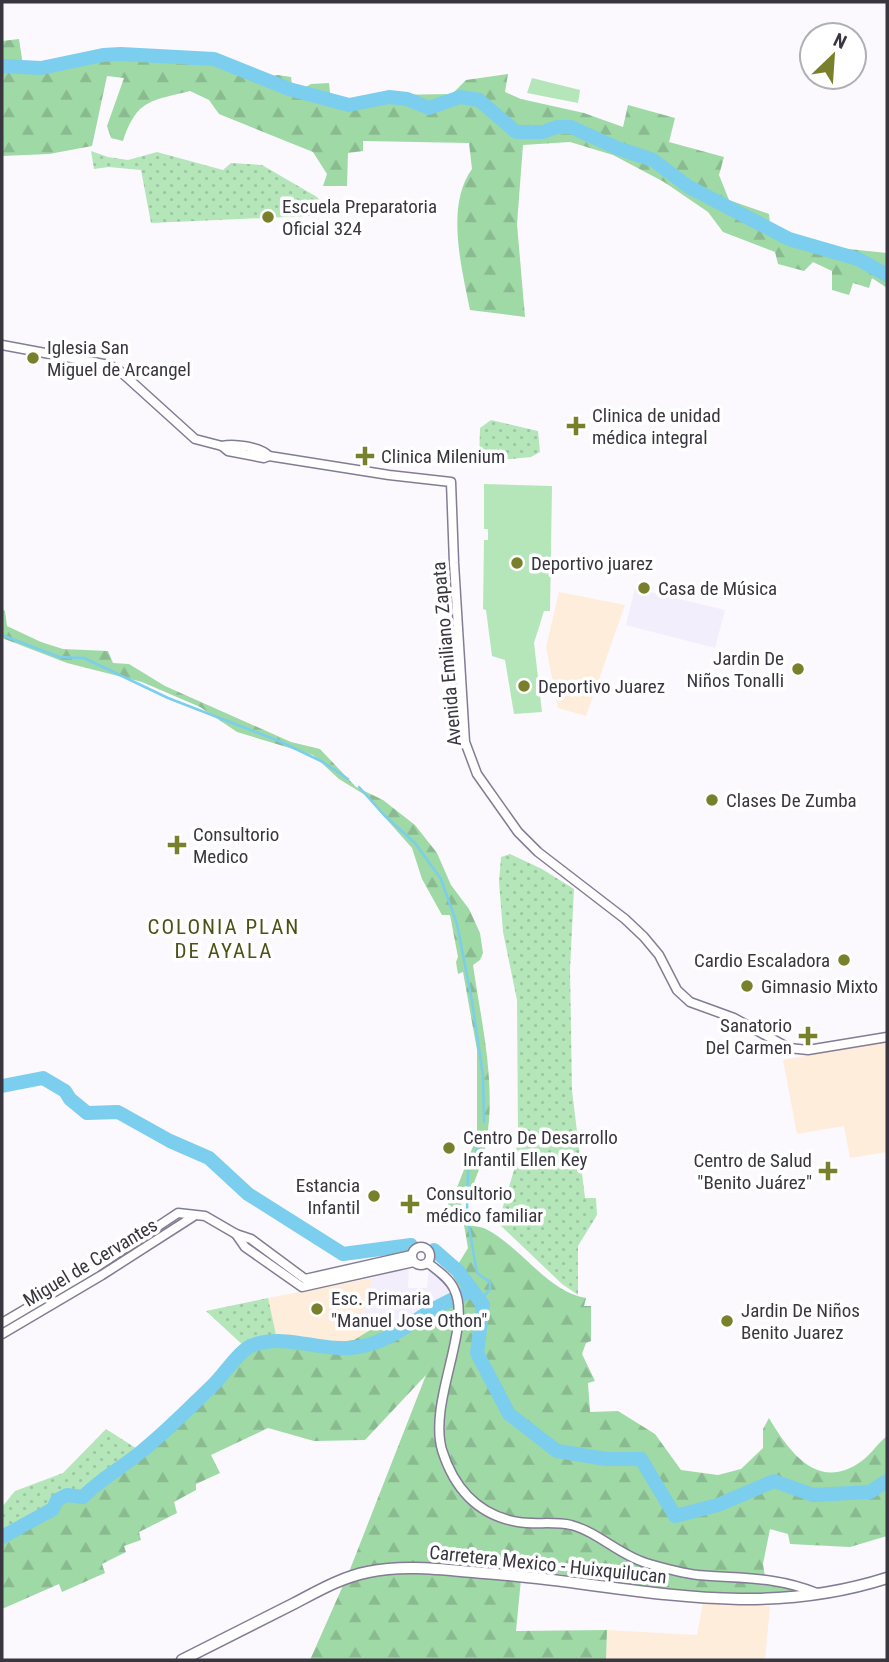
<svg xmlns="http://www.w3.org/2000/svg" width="889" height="1662" font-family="'Roboto Condensed',sans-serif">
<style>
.built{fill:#f3eefc}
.education{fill:#feeddb}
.grass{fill:url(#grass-dots)}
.forest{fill:url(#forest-firs)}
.pitch{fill:#b4e6ba}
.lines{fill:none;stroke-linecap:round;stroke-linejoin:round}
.stream{stroke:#7bceed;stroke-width:2.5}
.river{stroke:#7bceed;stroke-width:14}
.secondary-casing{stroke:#847c94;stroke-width:11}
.primary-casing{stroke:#847c94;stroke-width:13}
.secondary{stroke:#fff;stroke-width:8}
.primary{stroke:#fff;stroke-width:10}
.poi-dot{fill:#79802c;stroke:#fff;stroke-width:2.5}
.labels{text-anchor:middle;stroke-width:7;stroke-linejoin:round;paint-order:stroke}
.poi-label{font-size:19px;fill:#393640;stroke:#fff;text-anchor:start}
.street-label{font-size:19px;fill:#393640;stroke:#fff}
.neighbourhood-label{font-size:21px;letter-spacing:2px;fill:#4d5117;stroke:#fff}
</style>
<defs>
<pattern id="grass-dots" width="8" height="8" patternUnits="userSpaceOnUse" patternTransform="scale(1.75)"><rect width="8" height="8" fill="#b4e6ba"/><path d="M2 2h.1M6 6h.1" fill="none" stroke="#9cc6a1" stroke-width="1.8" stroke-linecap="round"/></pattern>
<pattern id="forest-firs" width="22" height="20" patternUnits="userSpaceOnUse" patternTransform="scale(1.75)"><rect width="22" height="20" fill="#9fd9a6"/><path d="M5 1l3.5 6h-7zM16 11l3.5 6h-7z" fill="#8abb90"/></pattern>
</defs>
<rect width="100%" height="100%" fill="#fbf9fe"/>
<!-- built -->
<g class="built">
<path d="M 635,588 L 725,610 L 715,648 L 626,625 Z"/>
<path d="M 409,1267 L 408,1288 L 427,1288 L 429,1268 L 447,1286 L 449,1294 L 383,1331 L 362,1320 L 372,1278 Z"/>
</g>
<!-- education -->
<g class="education">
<path d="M 559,592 L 625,605 L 586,716 L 558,708 L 546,647 Z"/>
<path d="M 887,1041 L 887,1152 L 850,1158 L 844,1126 L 797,1134 L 783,1060 Z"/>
<path d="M 372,1278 L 362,1320 L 375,1327 L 354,1340 L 322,1344 L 277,1339 L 268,1298 Z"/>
<path d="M 703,1602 L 770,1606 L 765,1660 L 606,1660 L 607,1630 L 697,1635 Z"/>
</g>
<!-- grass -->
<g class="grass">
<path d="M 91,151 L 108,157 L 128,160 L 157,152 L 223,170 L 231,163 L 262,165 L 317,197 L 330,215 L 151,223 L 141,170 L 109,167 L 94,169 Z"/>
<path d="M 491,420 L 538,431 L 540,452 L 531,457 L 479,462 L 480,428 Z"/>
<path d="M 510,854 L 542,869 L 574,889 L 570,969 L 572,1090 L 585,1198 L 596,1198 L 597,1215 L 578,1246 L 578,1295 L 562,1284 L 498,1223 L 514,1170 L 518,1132 L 517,1000 L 503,932 L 499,882 L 501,857 Z"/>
<path d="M 268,1298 L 277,1339 L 246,1348 L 206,1311 Z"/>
<path d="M 106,1429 L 142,1452 L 92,1487 L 83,1497 L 67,1495 L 57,1500 L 53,1509 L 2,1537 L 2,1507 L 15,1491 L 63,1473 Z"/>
</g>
<!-- forest -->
<g class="forest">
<path d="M 19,39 L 24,72 L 61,68 L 108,55 L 160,60 L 205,61 L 247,79 L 278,75 L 291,77 L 292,85 L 302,89 L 311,84 L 329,83 L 331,102 L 350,103 L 389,95 L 452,94 L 466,80 L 508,74 L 505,92 L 521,99 L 584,113 L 623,127 L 628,105 L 675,118 L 669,142 L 724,157 L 719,175 L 729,200 L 769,214 L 770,224 L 800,237 L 839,248 L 887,253 L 887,288 L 872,278 L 869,288 L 853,283 L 849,295 L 832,290 L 832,271 L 813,262 L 804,271 L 778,264 L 775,252 L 723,232 L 708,212 L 664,182 L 613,155 L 570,142 L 523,145 L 517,224 L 525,317 L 470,310 C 462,269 445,206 472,169 L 469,143 L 363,141 L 363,151 L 348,153 L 347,186 L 323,186 L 327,174 L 313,152 L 219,114 L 209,100 L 190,91 C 151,101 137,99 123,141 L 111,138 L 107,126 L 124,78 L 107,76 L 92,146 L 49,154 L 2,156 L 2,41 Z"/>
<path d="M 2,609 L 5,611 L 7,626 L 41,642 L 63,649 L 108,651 L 113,663 L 129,664 L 165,686 L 291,742 L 320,749 L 356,787 L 383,800 L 415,825 L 437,853 L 451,885 L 469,909 L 480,933 L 483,953 L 480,960 L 473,965 C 483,1035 504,1112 475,1180 C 471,1190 464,1199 459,1208 L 447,1206 L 458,1185 L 477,1136 L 477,1050 L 463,972 L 458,974 L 456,962 L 458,957 L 450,915 L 442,915 L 422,879 L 412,848 L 365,795 L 339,779 L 313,755 L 237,732 L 200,707 L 142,682 L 67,663 L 2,638 Z"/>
<path d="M 464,1225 C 471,1226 480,1226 486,1229 C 521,1247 548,1292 586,1298 L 584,1306 L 591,1306 L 591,1341 L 586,1343 L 582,1354 L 595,1381 L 588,1383 L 590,1412 L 618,1411 L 655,1434 L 681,1470 L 718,1475 L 741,1469 L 763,1448 L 763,1429 L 769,1418 C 790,1454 820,1493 863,1460 C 872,1453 878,1443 887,1436 L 887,1536 L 850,1547 L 790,1544 L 788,1534 L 770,1529 L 763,1564 L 766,1583 L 779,1583 L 805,1592 L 723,1597 L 522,1569 L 516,1631 L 607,1630 L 606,1660 L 310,1660 L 349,1572 L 426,1375 L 365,1440 L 314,1441 L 268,1428 L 211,1455 L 220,1473 L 196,1484 L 196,1490 L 174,1502 L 177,1513 L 139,1532 L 141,1540 L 124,1546 L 126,1552 L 102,1564 L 105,1573 L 62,1592 L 59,1584 L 2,1609 L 2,1536 L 53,1509 L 57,1500 L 67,1495 L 83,1496 L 92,1487 L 142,1452 L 221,1378 L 246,1348 L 277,1339 L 322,1344 L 354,1340 L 375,1327 L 384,1331 L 449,1294 L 452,1300 L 462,1295 L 452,1274 L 468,1248 Z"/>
</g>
<!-- pitch -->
<g class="pitch">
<path d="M 532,78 L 580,90 L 578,103 L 527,93 Z"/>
<path d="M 484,484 L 552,486 L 550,611 L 544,611 L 534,643 L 542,712 L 514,714 L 505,660 L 492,656 L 486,610 L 483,609 L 484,540 L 488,540 L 488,529 L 484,529 Z"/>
</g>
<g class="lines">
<!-- stream -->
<g class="stream">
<path d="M 2,635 L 59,657 L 84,658 L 168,698 L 279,741 L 323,762 L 348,779"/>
<path d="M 359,787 L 384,815 L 415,843 L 441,879 L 457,924 L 472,1001 L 483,1076 L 484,1122"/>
<path d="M 467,1214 L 468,1172 L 483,1135"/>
<path d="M 469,1227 L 477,1273 L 490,1282 L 490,1289 L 480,1301"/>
</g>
<!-- river -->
<g class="river">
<path d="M 2,66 L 41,68 L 103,55 L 121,54 L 214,59 L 289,89 L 349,105 L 389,97 L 407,99 L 429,108 L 460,97 L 479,100 L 516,132 L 543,132 L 557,127 L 571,127 L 617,148 L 653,160 L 689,187 L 789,239 L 858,259 L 887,275"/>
<path d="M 2,1086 L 43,1078 L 65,1091 L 70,1099 L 87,1113 L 118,1112 L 170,1141 L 209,1158 L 248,1194 L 343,1254 L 411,1245"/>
<path d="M 434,1250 L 458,1271 L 472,1290"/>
<path d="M 2,1537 L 53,1509 L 57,1500 L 67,1495 L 83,1497 C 100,1479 123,1467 142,1451 C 167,1431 189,1408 212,1386 C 224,1375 240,1349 253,1345 C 288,1333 323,1353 358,1347 C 385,1343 407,1326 429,1312 C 443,1303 458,1297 472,1290 L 483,1305 L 477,1353 L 509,1414 L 557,1451 L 606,1459 L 641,1459 L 675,1516 L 718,1505 L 774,1481 L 813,1495 L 870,1492 L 887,1481"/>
</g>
<defs>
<g id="secondary">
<path d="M 2,345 L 109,365 L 121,372 L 195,439 L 222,446 L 228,451 L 264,458 L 269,456 L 389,475 L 451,482 L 454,563 L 465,742 L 477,774 L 518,832 L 538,852 L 625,919 L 644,937 L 659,955 L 677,990 L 690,1002 L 734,1018 L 789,1048 L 808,1050 L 887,1037"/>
<path d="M 222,446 C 234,443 260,447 269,456"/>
<path d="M 236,1234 L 245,1247 L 302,1287 L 414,1262"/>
<circle cx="421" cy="1256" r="9"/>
<path d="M 428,1263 C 437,1270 449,1278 454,1289 C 473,1326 428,1401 442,1450 C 454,1488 477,1515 518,1522 C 535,1525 553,1521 571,1525 C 598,1532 619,1555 646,1563 C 663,1568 681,1573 698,1575 C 742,1579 775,1576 817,1593"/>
<path d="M 2,1323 L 95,1268 L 178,1213 L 205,1216 L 236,1234 L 251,1239 L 305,1279 L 411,1255"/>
<path d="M 2,1334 L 102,1275 L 194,1216"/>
</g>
<path id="primary" d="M 182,1660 C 219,1641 257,1622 295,1603 C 318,1591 342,1577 368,1572 C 406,1564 445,1570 484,1573 C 625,1583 747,1623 887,1578"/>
</defs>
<!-- secondary casing -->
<use href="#secondary" class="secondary-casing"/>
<!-- primary casing -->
<use href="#primary" class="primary-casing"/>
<!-- secondary -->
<use href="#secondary" class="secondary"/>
<!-- primary -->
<use href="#primary" class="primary"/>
</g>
<!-- markers -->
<g class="poi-dot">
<circle cx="268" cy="217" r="7"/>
<circle cx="33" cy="358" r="7"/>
<path d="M572.5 415.5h7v7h7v7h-7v7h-7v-7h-7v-7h7z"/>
<path d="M361.5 445.5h7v7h7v7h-7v7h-7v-7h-7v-7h7z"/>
<circle cx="517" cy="563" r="7"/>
<circle cx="644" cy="588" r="7"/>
<circle cx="798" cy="669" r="7"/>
<circle cx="524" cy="686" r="7"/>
<circle cx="712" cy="800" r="7"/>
<path d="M173.5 834.5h7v7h7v7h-7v7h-7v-7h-7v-7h7z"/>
<circle cx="844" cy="960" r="7"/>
<circle cx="747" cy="986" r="7"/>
<path d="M804.5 1025.5h7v7h7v7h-7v7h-7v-7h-7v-7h7z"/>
<circle cx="449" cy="1148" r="7"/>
<path d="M824.5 1160.5h7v7h7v7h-7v7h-7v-7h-7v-7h7z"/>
<circle cx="374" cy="1196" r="7"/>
<path d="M406.5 1193.5h7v7h7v7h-7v7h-7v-7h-7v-7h7z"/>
<circle cx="317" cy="1309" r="7"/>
<circle cx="727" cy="1321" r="7"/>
</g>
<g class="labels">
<!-- poi labels -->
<g class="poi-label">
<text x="282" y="213">Escuela Preparatoria<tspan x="282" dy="22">Oficial 324</tspan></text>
<text x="47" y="354">Iglesia San<tspan x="47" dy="22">Miguel de Arcangel</tspan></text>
<text x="592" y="422">Clinica de unidad<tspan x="592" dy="22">médica integral</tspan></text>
<text x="381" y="463">Clinica Milenium</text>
<text x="531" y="570">Deportivo juarez</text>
<text x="658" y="595">Casa de Música</text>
<text x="784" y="665" text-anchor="end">Jardin De<tspan x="784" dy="22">Niños Tonalli</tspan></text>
<text x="538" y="693">Deportivo Juarez</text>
<text x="726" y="807">Clases De Zumba</text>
<text x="193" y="841">Consultorio<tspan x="193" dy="22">Medico</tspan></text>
<text x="830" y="967" text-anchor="end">Cardio Escaladora</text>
<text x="761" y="993">Gimnasio Mixto</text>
<text x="792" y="1032" text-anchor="end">Sanatorio<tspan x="792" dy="22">Del Carmen</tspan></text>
<text x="463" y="1144">Centro De Desarrollo<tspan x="463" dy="22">Infantil Ellen Key</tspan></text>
<text x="812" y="1167" text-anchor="end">Centro de Salud<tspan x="812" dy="22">"Benito Juárez"</tspan></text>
<text x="360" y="1192" text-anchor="end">Estancia<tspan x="360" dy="22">Infantil</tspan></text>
<text x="426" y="1200">Consultorio<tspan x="426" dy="22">médico familiar</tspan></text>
<text x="331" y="1305">Esc. Primaria<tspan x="331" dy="22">"Manuel Jose Othon"</tspan></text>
<text x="741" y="1317">Jardin De Niños<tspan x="741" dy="22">Benito Juarez</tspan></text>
</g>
<!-- street labels -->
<g class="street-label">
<text transform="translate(446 654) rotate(-95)" y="7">Avenida Emiliano Zapata</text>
<text transform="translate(90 1262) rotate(-31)" y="7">Miguel de Cervantes</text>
<text transform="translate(548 1564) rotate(6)" y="7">Carretera Mexico - Huixquilucan</text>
</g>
<!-- neighbourhood labels -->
<g class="neighbourhood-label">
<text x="224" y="934">COLONIA PLAN<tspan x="224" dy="24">DE AYALA</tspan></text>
</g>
</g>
<!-- border -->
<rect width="889" height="1662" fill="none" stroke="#393640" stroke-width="7"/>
<!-- north arrow -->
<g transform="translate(833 56) rotate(25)"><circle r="33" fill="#ffffff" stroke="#b0afb3" stroke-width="2"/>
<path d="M0-5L12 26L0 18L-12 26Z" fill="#79802c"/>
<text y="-10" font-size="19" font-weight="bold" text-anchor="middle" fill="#393640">N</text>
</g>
</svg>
